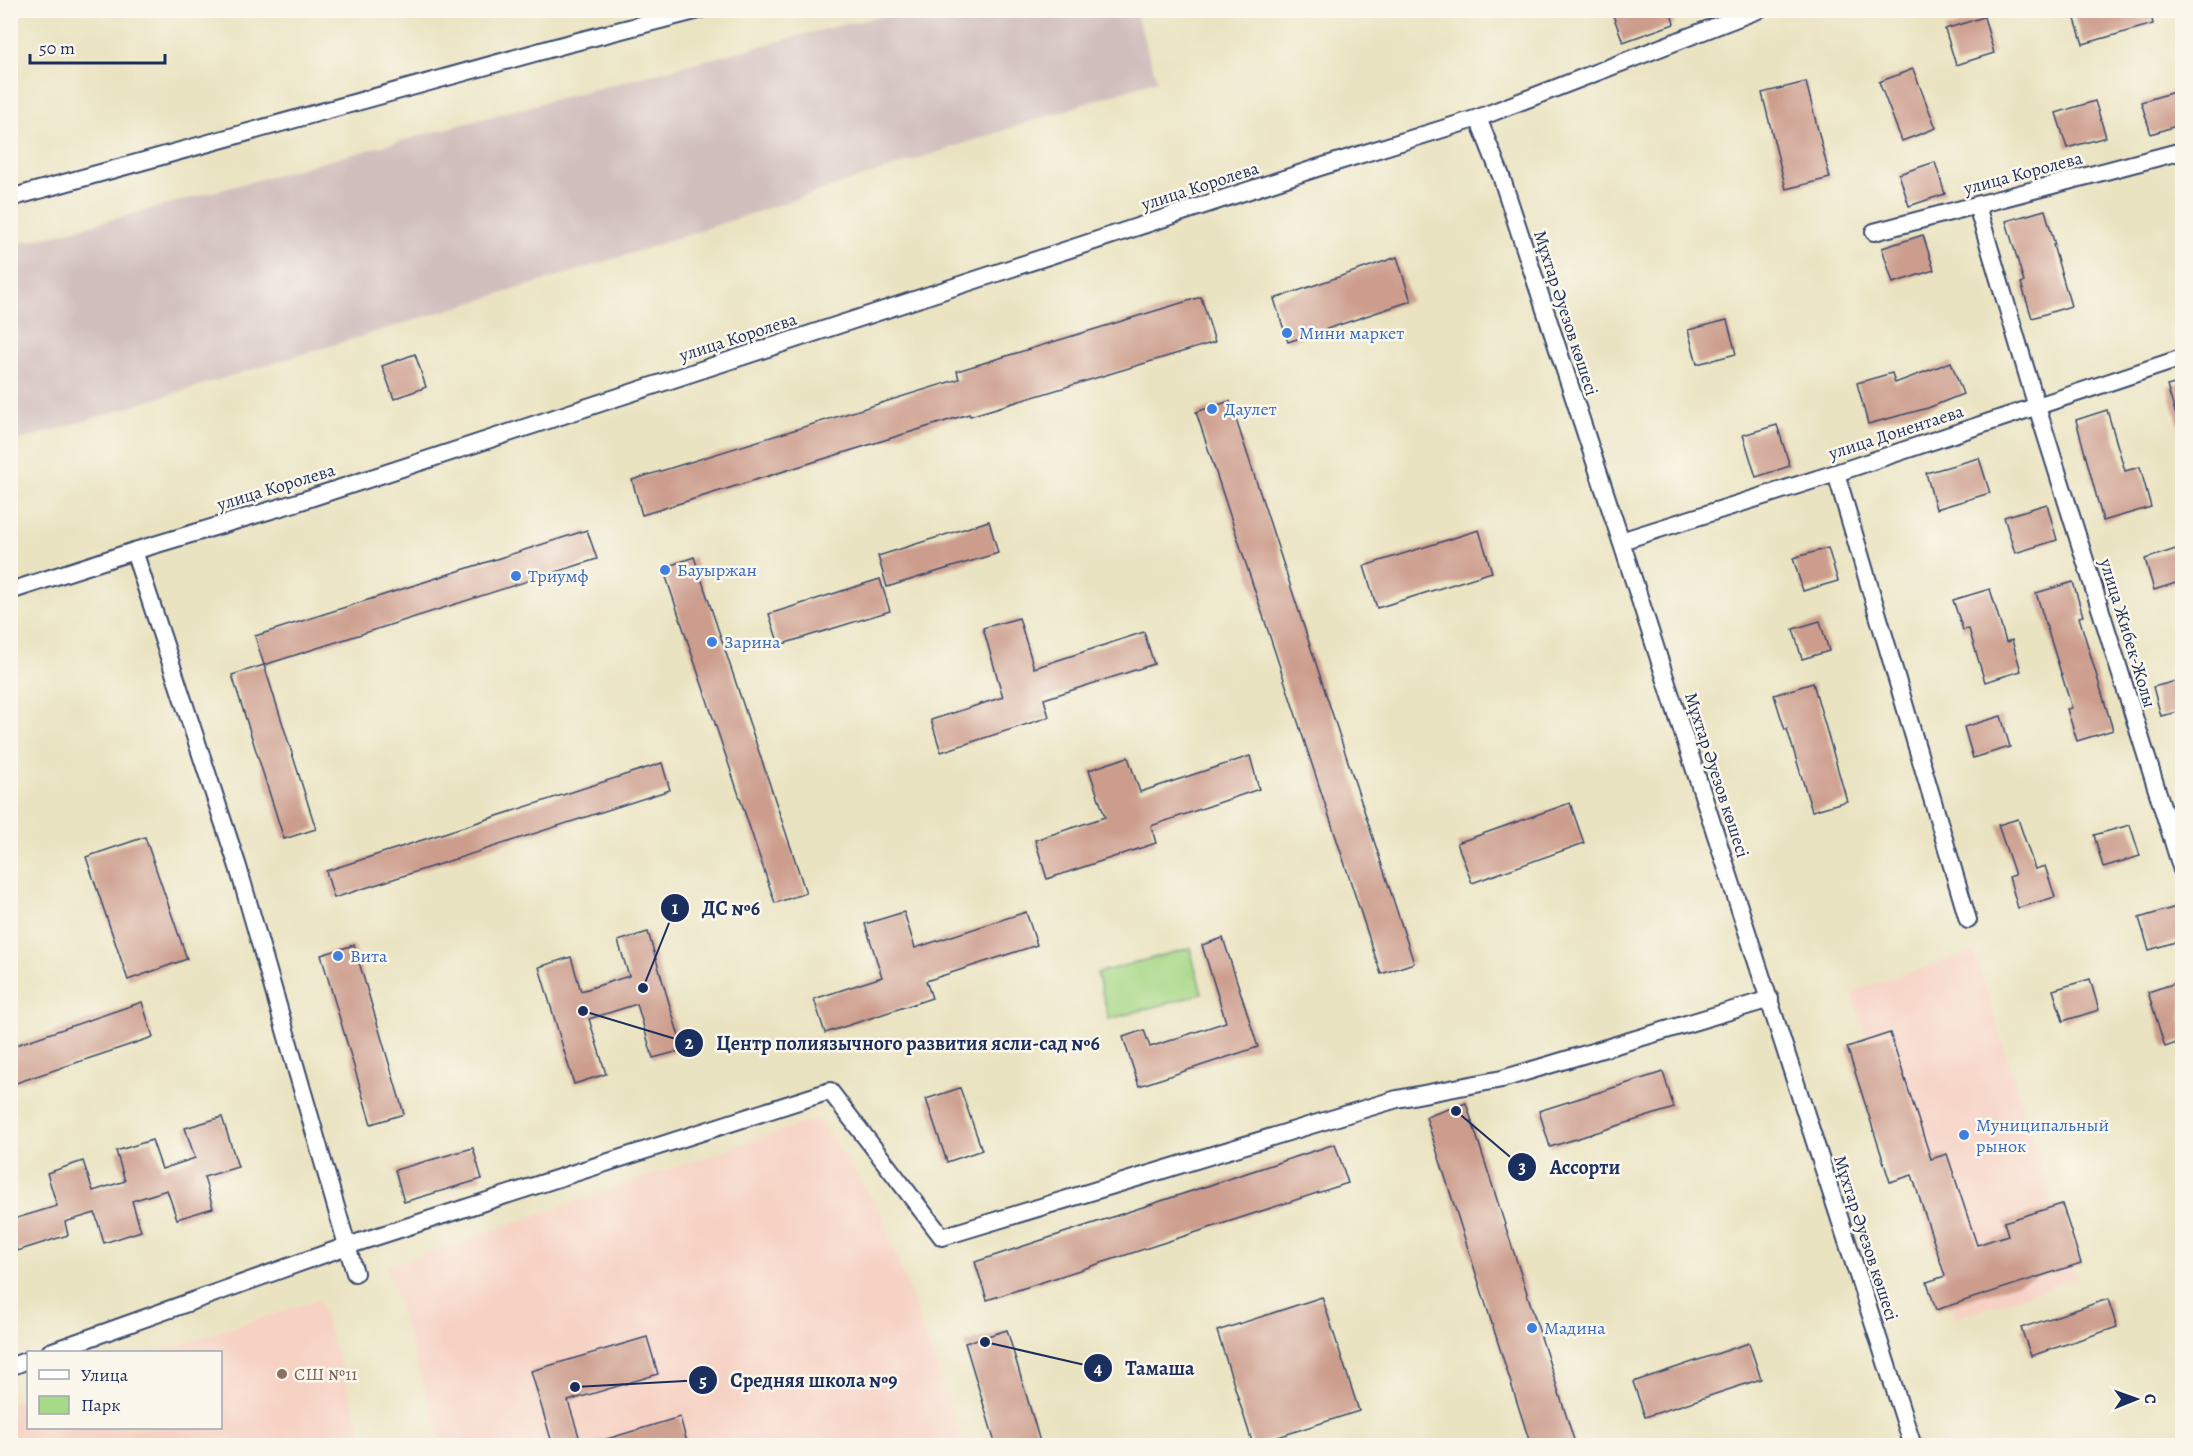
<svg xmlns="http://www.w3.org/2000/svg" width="2193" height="1456" font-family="Alegreya,serif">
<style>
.built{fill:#f6d2c4}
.industrial{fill:#d1bfbe}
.green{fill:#a7d887;stroke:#618472;stroke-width:1.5}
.building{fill:#cc9c8c}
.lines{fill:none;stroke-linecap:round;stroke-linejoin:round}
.minor-casing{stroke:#3a4a6d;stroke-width:20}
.minor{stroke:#fff;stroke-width:16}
.shop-dot{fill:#3f7fe0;stroke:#fbf7ec;stroke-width:2}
.education-dot{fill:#8d6e63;stroke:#fbf7ec;stroke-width:2}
.labels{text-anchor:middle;stroke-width:5;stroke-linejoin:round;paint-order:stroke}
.street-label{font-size:18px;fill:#1b2f5e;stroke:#fbf7ec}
.shop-label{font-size:18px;fill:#366cbe;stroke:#fbf7ec;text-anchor:start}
.education-label{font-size:18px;fill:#785e54;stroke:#fbf7ec;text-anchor:start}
.leader{fill:none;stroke:#1b2f5e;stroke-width:2}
.callout-dot{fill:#1b2f5e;stroke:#fbf7ec;stroke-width:2}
.mark-label{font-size:18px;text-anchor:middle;font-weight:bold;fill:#fff}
.callout-label{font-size:20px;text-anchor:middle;font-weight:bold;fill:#1b2f5e;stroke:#fbf7ec;stroke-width:5;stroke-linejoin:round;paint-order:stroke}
</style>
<rect width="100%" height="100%" fill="#fbf7ec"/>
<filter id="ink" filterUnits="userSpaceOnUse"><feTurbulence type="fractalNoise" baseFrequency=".0167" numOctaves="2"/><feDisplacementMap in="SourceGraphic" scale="12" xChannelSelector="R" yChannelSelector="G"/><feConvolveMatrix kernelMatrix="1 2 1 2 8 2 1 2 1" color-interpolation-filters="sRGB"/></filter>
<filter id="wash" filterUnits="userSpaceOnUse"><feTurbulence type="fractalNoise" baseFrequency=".008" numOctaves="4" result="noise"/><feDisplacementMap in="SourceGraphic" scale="24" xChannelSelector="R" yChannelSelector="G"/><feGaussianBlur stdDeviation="1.35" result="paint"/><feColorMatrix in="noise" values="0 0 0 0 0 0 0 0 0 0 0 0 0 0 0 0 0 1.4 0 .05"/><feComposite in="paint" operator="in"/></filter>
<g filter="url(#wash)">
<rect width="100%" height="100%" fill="#eae3c1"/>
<!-- built -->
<g class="built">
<path d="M 1974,952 L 2077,1279 L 1955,1318 L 1852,991 Z"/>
<path d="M 818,1118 L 880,1210 L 964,1445 L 442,1445 L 387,1267 Z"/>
<path d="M 319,1299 L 366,1445 L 11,1445 L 11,1402 L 28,1396 L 28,1428 L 220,1428 L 220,1352 L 158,1352 Z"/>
</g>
<!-- industrial -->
<path class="industrial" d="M 909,10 L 1135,11 L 1157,80 L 605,262 L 11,443 L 11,245 L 43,238 L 530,106 L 829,28 Z"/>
<!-- green -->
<path class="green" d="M 1190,948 L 1202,994 L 1109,1019 L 1097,973 Z"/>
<g id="blocks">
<!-- building -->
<g class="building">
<path d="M 1611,10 L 1670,10 L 1674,24 L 1623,42 Z"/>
<path d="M 2072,10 L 2150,10 L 2153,24 L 2083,44 Z"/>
<path d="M 1984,17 L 1994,53 L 1956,65 L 1945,29 Z"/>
<path d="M 1913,69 L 1936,128 L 1902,141 L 1879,82 Z"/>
<path d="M 1806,82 L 1830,178 L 1786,189 L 1762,93 Z"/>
<path d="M 2177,91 L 2182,109 L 2182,124 L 2151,134 L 2141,102 Z"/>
<path d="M 2095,101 L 2106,137 L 2067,148 L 2056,113 Z"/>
<path d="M 1935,162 L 1945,194 L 1909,206 L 1899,174 Z"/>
<path d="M 2045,210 L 2055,245 L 2053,245 L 2071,306 L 2032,318 L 2021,283 L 2024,282 L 2006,221 Z"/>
<path d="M 1923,235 L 1934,270 L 1893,283 L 1882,248 Z"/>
<path d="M 1397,257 L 1411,301 L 1288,342 L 1274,299 Z"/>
<path d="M 1201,297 L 1215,342 L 970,416 L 969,414 L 642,515 L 632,480 L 959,379 L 957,371 Z"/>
<path d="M 1727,320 L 1736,354 L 1697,364 L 1688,330 Z"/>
<path d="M 415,354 L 426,387 L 394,399 L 382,366 Z"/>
<path d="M 1951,362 L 1963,394 L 1928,408 L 1868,424 L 1857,383 L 1892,373 L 1895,383 Z"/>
<path d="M 2182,382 L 2182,425 L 2179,425 L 2167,386 Z"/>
<path d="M 1230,401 L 1414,963 L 1381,974 L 1196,412 Z"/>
<path d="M 2107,410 L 2125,471 L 2140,467 L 2151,507 L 2103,521 L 2076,420 Z"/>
<path d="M 1777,425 L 1790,466 L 1756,477 L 1743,435 Z"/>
<path d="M 1979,458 L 1990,493 L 1936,509 L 1926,473 Z"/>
<path d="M 2047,504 L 2057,540 L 2015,553 L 2004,517 Z"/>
<path d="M 989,521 L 998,553 L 887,587 L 878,556 Z"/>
<path d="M 587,530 L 597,559 L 264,665 L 255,636 Z"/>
<path d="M 1479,530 L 1492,572 L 1377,608 L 1364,566 Z"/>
<path d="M 1828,548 L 1838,581 L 1803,591 L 1793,558 Z"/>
<path d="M 2179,548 L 2182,559 L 2182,581 L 2154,590 L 2145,559 Z"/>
<path d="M 694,557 L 806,893 L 775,903 L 663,568 Z"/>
<path d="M 880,579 L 890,611 L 779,645 L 769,614 Z"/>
<path d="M 2073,582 L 2083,616 L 2079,617 L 2113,730 L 2077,741 L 2067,709 L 2072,708 L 2036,593 Z"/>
<path d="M 1990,589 L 2006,642 L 2012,640 L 2021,671 L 1985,682 L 1969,629 L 1963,630 L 1953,600 Z"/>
<path d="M 1019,618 L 1034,668 L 1144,632 L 1154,664 L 1044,699 L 1049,717 L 941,752 L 931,720 L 1003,697 L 983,628 Z"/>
<path d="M 1820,621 L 1829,651 L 1802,659 L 1793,629 Z"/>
<path d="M 264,665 L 316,829 L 284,839 L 232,675 Z"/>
<path d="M 2180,680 L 2182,690 L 2182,711 L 2161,716 L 2153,687 Z"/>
<path d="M 1813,683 L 1847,801 L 1812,811 L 1787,729 L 1785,730 L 1774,695 Z"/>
<path d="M 2001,716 L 2010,747 L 1973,758 L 1964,727 Z"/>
<path d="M 1250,756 L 1259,789 L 1151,826 L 1156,843 L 1047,879 L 1035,840 L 1105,817 L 1089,770 L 1128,757 L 1140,792 Z"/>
<path d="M 662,763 L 670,790 L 334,898 L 326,871 Z"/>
<path d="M 1570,803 L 1584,843 L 1472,883 L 1457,843 Z"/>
<path d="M 2018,819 L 2035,869 L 2045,866 L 2055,897 L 2018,908 L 2009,877 L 2015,875 L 1998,825 Z"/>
<path d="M 2130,825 L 2140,856 L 2103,867 L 2094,835 Z"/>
<path d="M 145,837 L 187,959 L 128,980 L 86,857 Z"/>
<path d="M 2176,907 L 2182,930 L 2182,940 L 2149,950 L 2139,918 Z"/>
<path d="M 904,912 L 915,948 L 1026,912 L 1037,945 L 926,981 L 932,998 L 825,1033 L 814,999 L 882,977 L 865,924 Z"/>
<path d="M 648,932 L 683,1050 L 653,1058 L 637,1004 L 589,1019 L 606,1074 L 574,1084 L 539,967 L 571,957 L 581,991 L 629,976 L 618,941 Z"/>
<path d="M 1223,938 L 1258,1047 L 1139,1086 L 1123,1037 L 1144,1030 L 1150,1047 L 1226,1022 L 1202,945 Z"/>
<path d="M 354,945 L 404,1114 L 371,1124 L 321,955 Z"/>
<path d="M 2090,979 L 2099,1010 L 2063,1021 L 2053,990 Z"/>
<path d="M 2182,981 L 2182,1041 L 2165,1047 L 2148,992 Z"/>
<path d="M 142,1002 L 153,1037 L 10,1085 L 10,1047 Z"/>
<path d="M 1890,1033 L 1931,1159 L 1947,1154 L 1977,1245 L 2008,1235 L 2004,1222 L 2062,1204 L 2081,1263 L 1936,1310 L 1927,1282 L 1945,1276 L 1912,1175 L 1890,1182 L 1847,1047 Z"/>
<path d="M 1663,1072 L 1674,1108 L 1550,1147 L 1539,1111 Z"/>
<path d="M 960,1088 L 982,1150 L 947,1162 L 926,1099 Z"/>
<path d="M 1466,1103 L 1576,1446 L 1531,1446 L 1426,1117 Z"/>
<path d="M 222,1117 L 238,1167 L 204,1177 L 213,1208 L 177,1219 L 167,1190 L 132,1201 L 141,1231 L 104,1243 L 95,1213 L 65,1222 L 68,1235 L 17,1251 L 10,1231 L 10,1220 L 57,1206 L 47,1173 L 83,1161 L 93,1191 L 125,1181 L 116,1151 L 152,1140 L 162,1169 L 195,1158 L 185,1128 Z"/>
<path d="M 1335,1144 L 1348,1183 L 987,1300 L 975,1262 Z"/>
<path d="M 473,1148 L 482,1179 L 404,1202 L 395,1170 Z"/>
<path d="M 1322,1297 L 1359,1411 L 1253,1445 L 1217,1331 Z"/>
<path d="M 2108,1299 L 2117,1327 L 2031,1356 L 2021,1328 Z"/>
<path d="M 1007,1330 L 1036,1428 L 1041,1446 L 996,1446 L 965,1343 Z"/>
<path d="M 647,1337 L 658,1374 L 568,1401 L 582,1446 L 553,1446 L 531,1371 Z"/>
<path d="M 1749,1343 L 1761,1379 L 1645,1417 L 1633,1382 Z"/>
<path d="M 680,1417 L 688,1446 L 598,1446 L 597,1442 Z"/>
</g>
</g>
</g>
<g filter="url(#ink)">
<use href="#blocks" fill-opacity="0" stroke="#3a4a6d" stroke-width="1.5"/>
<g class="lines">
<defs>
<g id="minor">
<path d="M 1478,118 L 1501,176 L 1621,541 L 1913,1446"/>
<path d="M 10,198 L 563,45 L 699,10"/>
<path d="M 1977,206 L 2037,407 L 2182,870"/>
<path d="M 1874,232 L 2182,151"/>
<path d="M 1836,473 L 1968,920"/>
<path d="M 1621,541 L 1836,473 L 2182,358"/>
<path d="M 134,551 L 238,867 L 355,1273"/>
<path d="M 10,591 L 134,551 L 298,502 L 1317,168 L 1478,118 L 1758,10"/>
<path d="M 50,1352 L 347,1246 L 830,1091 L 942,1237 L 1397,1099 L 1502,1079 L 1770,999"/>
<path d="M 10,1367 L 28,1360"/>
</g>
</defs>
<!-- minor casing -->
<use href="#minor" class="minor-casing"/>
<!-- minor -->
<use href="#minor" class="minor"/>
</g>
</g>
<!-- markers -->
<g class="shop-dot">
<circle cx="1287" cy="333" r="6"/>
<circle cx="1212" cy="409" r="6"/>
<circle cx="665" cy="570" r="6"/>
<circle cx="516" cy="576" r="6"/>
<circle cx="712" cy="642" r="6"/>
<circle cx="338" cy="956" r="6"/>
<circle cx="1964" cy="1135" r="6"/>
<circle cx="1532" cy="1328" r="6"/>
</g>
<circle class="education-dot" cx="282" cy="1374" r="6"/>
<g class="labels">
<!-- street labels -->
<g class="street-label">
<text transform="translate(2023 173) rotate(-15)" y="6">улица Королева</text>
<text transform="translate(1200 186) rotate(-18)" y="6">улица Королева</text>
<text transform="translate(1566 313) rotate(72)" y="6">Мұхтар Әуезов көшесі</text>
<text transform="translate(738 337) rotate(-18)" y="6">улица Королева</text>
<text transform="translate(1896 432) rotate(-18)" y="6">улица Донентаева</text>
<text transform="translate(276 487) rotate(-17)" y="6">улица Королева</text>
<text transform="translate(2128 633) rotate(73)" y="6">улица Жибек-Жолы</text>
<text transform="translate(1717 775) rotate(72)" y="6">Мұхтар Әуезов көшесі</text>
<text transform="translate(1866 1238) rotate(72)" y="6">Мұхтар Әуезов көшесі</text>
</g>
<!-- shop labels -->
<g class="shop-label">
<text x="1299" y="339">Мини маркет</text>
<text x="1224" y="415">Даулет</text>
<text x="677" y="576">Бауыржан</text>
<text x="528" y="582">Триумф</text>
<text x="724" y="648">Зарина</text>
<text x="350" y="962">Вита</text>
<text x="1976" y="1131">Муниципальный<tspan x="1976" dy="21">рынок</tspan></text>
<text x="1544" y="1334">Мадина</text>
</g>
<!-- education labels -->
<g class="education-label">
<text x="294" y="1380">СШ №11</text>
</g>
</g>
<!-- callouts -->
<path class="leader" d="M643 988L675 908M583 1011L689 1043M1456 1111L1522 1167M985 1342L1098 1368M575 1387L703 1380"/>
<g class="callout-dot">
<circle cx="643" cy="988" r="6"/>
<circle cx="583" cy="1011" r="6"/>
<circle cx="1456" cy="1111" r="6"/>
<circle cx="985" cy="1342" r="6"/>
<circle cx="575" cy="1387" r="6"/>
<circle cx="675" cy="908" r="15"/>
<circle cx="689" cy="1043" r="15"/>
<circle cx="1522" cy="1167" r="15"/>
<circle cx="1098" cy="1368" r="15"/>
<circle cx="703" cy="1380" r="15"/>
</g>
<g class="mark-label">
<text x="675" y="914">1</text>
<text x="689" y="1049">2</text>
<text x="1522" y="1173">3</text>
<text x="1098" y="1374">4</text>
<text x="703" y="1387">5</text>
</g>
<g class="callout-label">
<text x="731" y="915">ДС №6</text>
<text x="908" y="1050">Центр полиязычного развития ясли-сад №6</text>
<text x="1585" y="1174">Ассорти</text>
<text x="1160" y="1375">Тамаша</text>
<text x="814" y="1387">Средняя школа №9</text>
</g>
<!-- margin -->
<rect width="2193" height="1456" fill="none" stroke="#fbf7ec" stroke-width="36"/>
<!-- legend -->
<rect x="27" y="1351" width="195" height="78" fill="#fbf7ec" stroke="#a1a7b3" stroke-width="1.5"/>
<rect x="39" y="1370" width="30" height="9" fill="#ffffff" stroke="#a1a7b3" stroke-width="1.5"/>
<text x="81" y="1381" font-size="18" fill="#1b2f5e">Улица</text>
<rect x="39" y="1396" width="30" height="18" fill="#a7d887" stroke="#a1a7b3" stroke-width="1.5"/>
<text x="81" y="1411" font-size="18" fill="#1b2f5e">Парк</text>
<!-- north arrow -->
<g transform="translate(2136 1399) rotate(89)" stroke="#fbf7ec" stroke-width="4.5" paint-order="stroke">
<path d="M0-4.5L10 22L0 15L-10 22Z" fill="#1b2f5e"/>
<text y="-9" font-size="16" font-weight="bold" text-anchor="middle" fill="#1b2f5e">С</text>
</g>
<!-- scale -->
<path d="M30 54v9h135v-9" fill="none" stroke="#1b2f5e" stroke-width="3"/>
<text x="39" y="54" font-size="18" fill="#1b2f5e" stroke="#fbf7ec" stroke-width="4.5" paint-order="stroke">50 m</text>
</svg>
